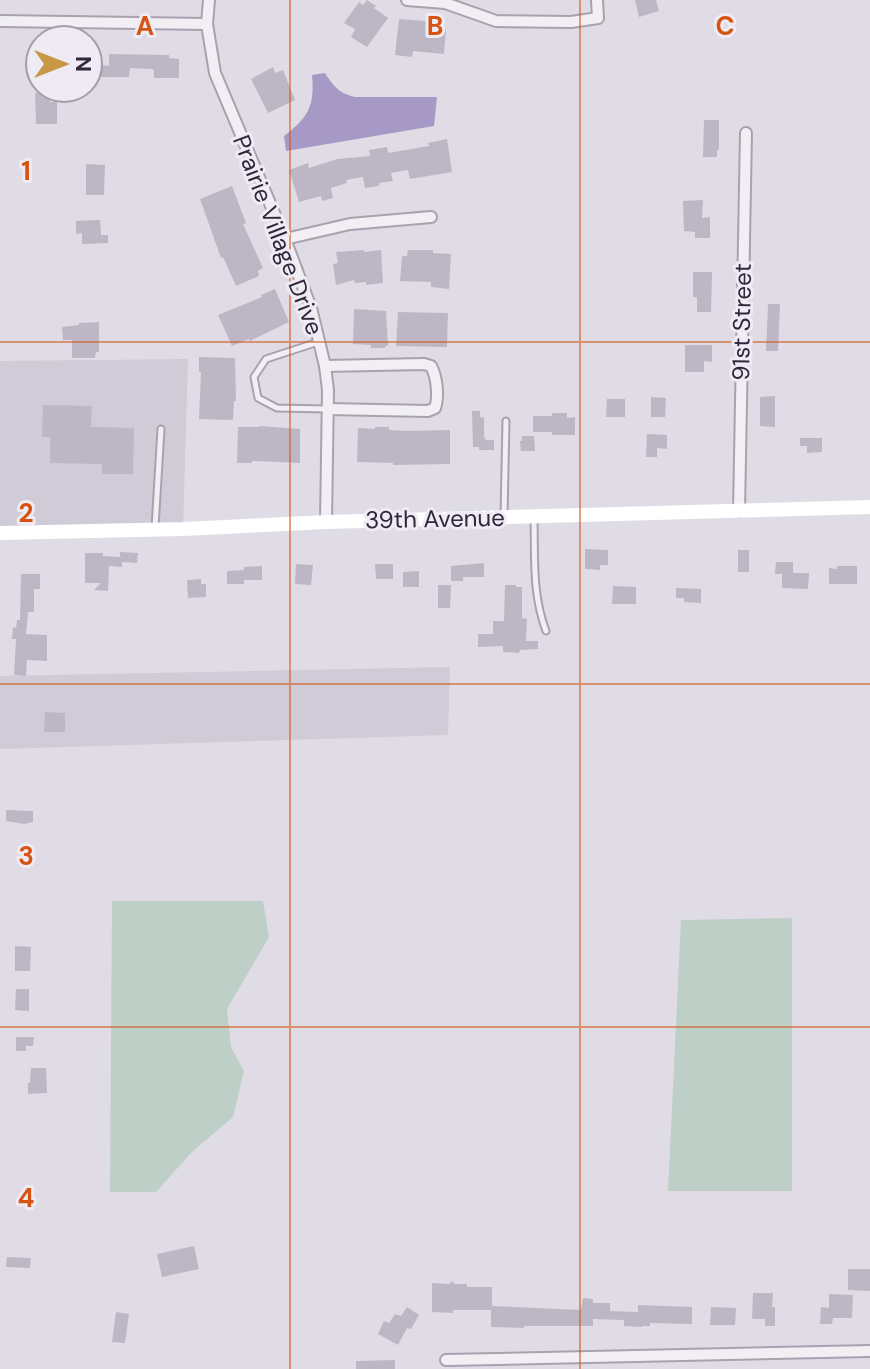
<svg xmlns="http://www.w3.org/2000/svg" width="870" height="1369" font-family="'DM Sans',sans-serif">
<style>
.built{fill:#cfcbd7}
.green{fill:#becfc7}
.water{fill:#a699c5}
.building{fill:#bdb7c5}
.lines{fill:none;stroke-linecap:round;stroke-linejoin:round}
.service-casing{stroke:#a8a2af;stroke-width:9}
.minor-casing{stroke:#a8a2af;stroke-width:14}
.service{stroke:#f1eff4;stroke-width:5}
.minor{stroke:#f1eff4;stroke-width:10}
.secondary{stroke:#fff;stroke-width:14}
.grid{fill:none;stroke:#d65411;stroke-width:2;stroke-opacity:0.55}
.labels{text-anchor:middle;stroke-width:6;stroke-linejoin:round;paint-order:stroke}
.street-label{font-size:24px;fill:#30273b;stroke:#efebf4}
.grid-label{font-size:26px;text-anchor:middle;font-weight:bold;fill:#d65411;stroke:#efebf4;stroke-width:6;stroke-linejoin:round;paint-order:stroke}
</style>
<rect width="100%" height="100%" fill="#e0dce6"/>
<!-- built -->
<g class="built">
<path d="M 188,359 L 183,529 L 0,533 L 0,361 Z"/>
<path d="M 450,667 L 448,735 L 0,749 L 0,676 Z"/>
</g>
<!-- green -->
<g class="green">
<path d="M 112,901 L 263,901 L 269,937 L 227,1009 L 231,1047 L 244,1071 L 233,1117 L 191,1153 L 156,1192 L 110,1192 Z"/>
<path d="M 792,918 L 792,1191 L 668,1191 L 681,920 Z"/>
</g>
<!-- water -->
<path class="water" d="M 325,73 C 334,87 340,94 356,97 L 437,97 L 434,126 L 286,151 L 284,136 C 308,118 315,106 312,75 Z"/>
<!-- building -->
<g class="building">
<path d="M 367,0 L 376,6 L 374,8 L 388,18 L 367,47 L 351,37 L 355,29 L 344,23 L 359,2 L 363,5 Z"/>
<path d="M 635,0 L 656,0 L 659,11 L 639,17 Z"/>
<path d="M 399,19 L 441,22 L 441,27 L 446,29 L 444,54 L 413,51 L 412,57 L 395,55 Z"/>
<path d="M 109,54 L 169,55 L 169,58 L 179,59 L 179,78 L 154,78 L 154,70 L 151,69 L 130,68 L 129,77 L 101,77 L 102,65 L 109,66 Z"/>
<path d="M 273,67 L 275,73 L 283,70 L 295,100 L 268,113 L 251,79 Z"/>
<path d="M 49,92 L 50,102 L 57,102 L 57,124 L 36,124 L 35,93 Z"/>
<path d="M 704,120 L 719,120 L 719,150 L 717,150 L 717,157 L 703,157 Z"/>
<path d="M 447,139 L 452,172 L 410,179 L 408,170 L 391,173 L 393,181 L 379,183 L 379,186 L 365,188 L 363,177 L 346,180 L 347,183 L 331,188 L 333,198 L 322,201 L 321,196 L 299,202 L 289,170 L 308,163 L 309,168 L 337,159 L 370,156 L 369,150 L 387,147 L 388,153 L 429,146 L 428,143 Z"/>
<path d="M 86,164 L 105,165 L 104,195 L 86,195 Z"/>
<path d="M 232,186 L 246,223 L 243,224 L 263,268 L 258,271 L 259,276 L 236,286 L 223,257 L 221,258 L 200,199 Z"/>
<path d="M 703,200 L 702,218 L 710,217 L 710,238 L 695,238 L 695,232 L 684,231 L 683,201 Z"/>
<path d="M 100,220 L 101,235 L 108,235 L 108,243 L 82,244 L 82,233 L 76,234 L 76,221 Z"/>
<path d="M 364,250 L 364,252 L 381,250 L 383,283 L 366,285 L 366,282 L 355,283 L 354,280 L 336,285 L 333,264 L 338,263 L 336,252 Z"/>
<path d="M 408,250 L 433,250 L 433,253 L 451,254 L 449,289 L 431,287 L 431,282 L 400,281 L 402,256 L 407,256 Z"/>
<path d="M 693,272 L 712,272 L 711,312 L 697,312 L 697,297 L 693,297 Z"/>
<path d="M 275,289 L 289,322 L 250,341 L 249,339 L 232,346 L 218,315 L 262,297 L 261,295 Z"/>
<path d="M 768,304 L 780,304 L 778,351 L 766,351 Z"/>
<path d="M 354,309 L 386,311 L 388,346 L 385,346 L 385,348 L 371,348 L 371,345 L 353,344 Z"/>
<path d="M 398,312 L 448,313 L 447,347 L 396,346 Z"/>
<path d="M 99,322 L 99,352 L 96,352 L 95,358 L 72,358 L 72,340 L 63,340 L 62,327 L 79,325 L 79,323 Z"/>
<path d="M 685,345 L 712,345 L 712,362 L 704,361 L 704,372 L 685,372 Z"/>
<path d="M 199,357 L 235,358 L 236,401 L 234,401 L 233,420 L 199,419 L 201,372 L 199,372 Z"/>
<path d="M 775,396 L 775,427 L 760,426 L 760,397 Z"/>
<path d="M 651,397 L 666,398 L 665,417 L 651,417 Z"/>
<path d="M 607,399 L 625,399 L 625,417 L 606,417 Z"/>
<path d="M 43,405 L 92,406 L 91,427 L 134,428 L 133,474 L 102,474 L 102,464 L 50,463 L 50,437 L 42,437 Z"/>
<path d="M 472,411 L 480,411 L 480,417 L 484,418 L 484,437 L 486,440 L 494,440 L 494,450 L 479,450 L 479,447 L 473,447 Z"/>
<path d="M 552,413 L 567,413 L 567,418 L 575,417 L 575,435 L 552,435 L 552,432 L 533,432 L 533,416 L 552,416 Z"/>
<path d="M 259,426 L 300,429 L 300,463 L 252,461 L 252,463 L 237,463 L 238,427 L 259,427 Z"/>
<path d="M 375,427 L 389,427 L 389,430 L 407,431 L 450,430 L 450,464 L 393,465 L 393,463 L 357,462 L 358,428 L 375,429 Z"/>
<path d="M 647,434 L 667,435 L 667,449 L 657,448 L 657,457 L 646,457 Z"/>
<path d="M 522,436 L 534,436 L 535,451 L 521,451 L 520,441 L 522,441 Z"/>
<path d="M 800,438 L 822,438 L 822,452 L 807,453 L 807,446 L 800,446 Z"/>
<path d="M 585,549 L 608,550 L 608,565 L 600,565 L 600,570 L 585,569 Z"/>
<rect x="738" y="550" width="11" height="22"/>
<path d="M 120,552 L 138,553 L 137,563 L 122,562 L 122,567 L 109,566 L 108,591 L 94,590 L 101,583 L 85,583 L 85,553 L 103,553 L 103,556 L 120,557 Z"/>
<path d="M 776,562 L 793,562 L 793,573 L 809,573 L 808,589 L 782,588 L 782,574 L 775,574 Z"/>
<path d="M 484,563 L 484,577 L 463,577 L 463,581 L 451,581 L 451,566 Z"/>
<path d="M 296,564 L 313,565 L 311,585 L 295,584 Z"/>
<path d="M 375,564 L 393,564 L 393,579 L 376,579 Z"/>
<path d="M 262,566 L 262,580 L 244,580 L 244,584 L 227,584 L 227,571 L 244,570 L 244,567 Z"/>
<path d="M 837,566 L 857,566 L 857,584 L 829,584 L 829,568 L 837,569 Z"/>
<path d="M 419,571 L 419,587 L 403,587 L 403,572 Z"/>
<path d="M 21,574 L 40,574 L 40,589 L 34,589 L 34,612 L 28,612 L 26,634 L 47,635 L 47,661 L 27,660 L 26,676 L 14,675 L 16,639 L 12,639 L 13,627 L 16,628 L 17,620 L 20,620 Z"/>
<path d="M 201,579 L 201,584 L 206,584 L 206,597 L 188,598 L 187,580 Z"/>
<path d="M 438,585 L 451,585 L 450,608 L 438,608 Z"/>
<path d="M 505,585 L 516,585 L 516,587 L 522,587 L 522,618 L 527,619 L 526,641 L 538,641 L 538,649 L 520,650 L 519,653 L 503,652 L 503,646 L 478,647 L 478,634 L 493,634 L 493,621 L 504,621 Z"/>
<path d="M 613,586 L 636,587 L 636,604 L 612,604 Z"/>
<path d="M 676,588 L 701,589 L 701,603 L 684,602 L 684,598 L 676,598 Z"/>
<path d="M 45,712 L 65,713 L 65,732 L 44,732 Z"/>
<path d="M 6,810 L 33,811 L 33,822 L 24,824 L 6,821 Z"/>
<path d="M 15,946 L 31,947 L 30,971 L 15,971 Z"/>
<path d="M 16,989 L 29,989 L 29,1011 L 15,1010 Z"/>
<path d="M 16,1037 L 34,1037 L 33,1046 L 26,1046 L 26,1051 L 16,1051 Z"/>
<path d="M 31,1068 L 46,1068 L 47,1093 L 28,1094 L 28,1083 L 30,1083 Z"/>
<path d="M 194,1246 L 199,1269 L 162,1277 L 157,1254 Z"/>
<path d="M 7,1257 L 31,1258 L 30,1268 L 6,1267 Z"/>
<path d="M 848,1269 L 870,1269 L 870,1291 L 848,1290 Z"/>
<path d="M 452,1281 L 455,1284 L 467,1284 L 467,1287 L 492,1287 L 492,1306 L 581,1310 L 583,1298 L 593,1299 L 593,1303 L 610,1303 L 610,1311 L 638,1312 L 638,1305 L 692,1307 L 692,1324 L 650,1323 L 650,1326 L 642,1326 L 642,1327 L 624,1326 L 624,1320 L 593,1319 L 593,1326 L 524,1326 L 524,1328 L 491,1327 L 491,1310 L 453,1310 L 453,1313 L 432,1312 L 432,1283 L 450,1284 Z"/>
<path d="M 753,1293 L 773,1293 L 772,1307 L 775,1307 L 775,1326 L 765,1326 L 765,1319 L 752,1319 Z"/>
<path d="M 829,1294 L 853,1295 L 852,1318 L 833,1318 L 832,1324 L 820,1324 L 821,1307 L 829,1308 Z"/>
<path d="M 407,1307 L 419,1315 L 411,1329 L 407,1328 L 398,1345 L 378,1334 L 384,1321 L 389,1323 L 395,1314 L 401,1316 Z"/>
<path d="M 711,1307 L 736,1308 L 735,1325 L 710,1325 Z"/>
<path d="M 116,1312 L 129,1314 L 125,1343 L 112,1342 Z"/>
<path d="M 395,1360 L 395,1369 L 356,1369 L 356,1361 Z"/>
</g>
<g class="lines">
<defs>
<g id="service">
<path d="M 318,342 L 266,359 L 254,377 L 258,398 L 277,408 L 327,409"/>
<path d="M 504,516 L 506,421"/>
<path d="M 534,518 C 535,557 532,594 546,631"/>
<path d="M 155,528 L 161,429"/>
</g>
<g id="minor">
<path d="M 209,0 L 207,24 L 215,73 L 285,239 L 311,308 L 325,366 L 328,390 L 326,522"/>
<path d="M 407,0 L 445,3 L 496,21 L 571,22 L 598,18 L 597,0"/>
<path d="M 0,21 L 207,24"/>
<path d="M 285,239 L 350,224 L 431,217"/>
<path d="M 325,366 L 424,364 L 431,366 C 437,377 439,397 435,408 L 428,411 L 327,409"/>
<path d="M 739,511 L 746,133"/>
<path d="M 446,1360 L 870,1351"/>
</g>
</defs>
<!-- service casing -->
<use href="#service" class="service-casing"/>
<!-- minor casing -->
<use href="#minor" class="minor-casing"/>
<!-- service -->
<use href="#service" class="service"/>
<!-- minor -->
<use href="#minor" class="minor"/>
<!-- secondary -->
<path class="secondary" d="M 0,533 L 183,529 L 326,522 L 870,507"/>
</g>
<!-- grid -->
<path class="grid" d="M 290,0 L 290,1369M 580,0 L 580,1369M 0,342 L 870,342M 0,684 L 870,684M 0,1027 L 870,1027"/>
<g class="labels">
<!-- street labels -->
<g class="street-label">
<text transform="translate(278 235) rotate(69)" y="8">Prairie Village Drive</text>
<text transform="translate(742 322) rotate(-89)" y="8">91st Street</text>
<text transform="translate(435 519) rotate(-1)" y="8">39th Avenue</text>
</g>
</g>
<g class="grid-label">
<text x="145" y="35">A</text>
<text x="435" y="35">B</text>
<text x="725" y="35">C</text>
<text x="26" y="180">1</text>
<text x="26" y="522">2</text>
<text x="26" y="865">3</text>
<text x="26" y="1207">4</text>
</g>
<!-- north arrow -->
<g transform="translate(64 64) rotate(90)"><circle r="38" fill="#efebf4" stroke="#a39daa" stroke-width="2"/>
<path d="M0-6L14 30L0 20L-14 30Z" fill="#c79846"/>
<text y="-12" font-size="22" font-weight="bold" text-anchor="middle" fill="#30273b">N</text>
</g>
</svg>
